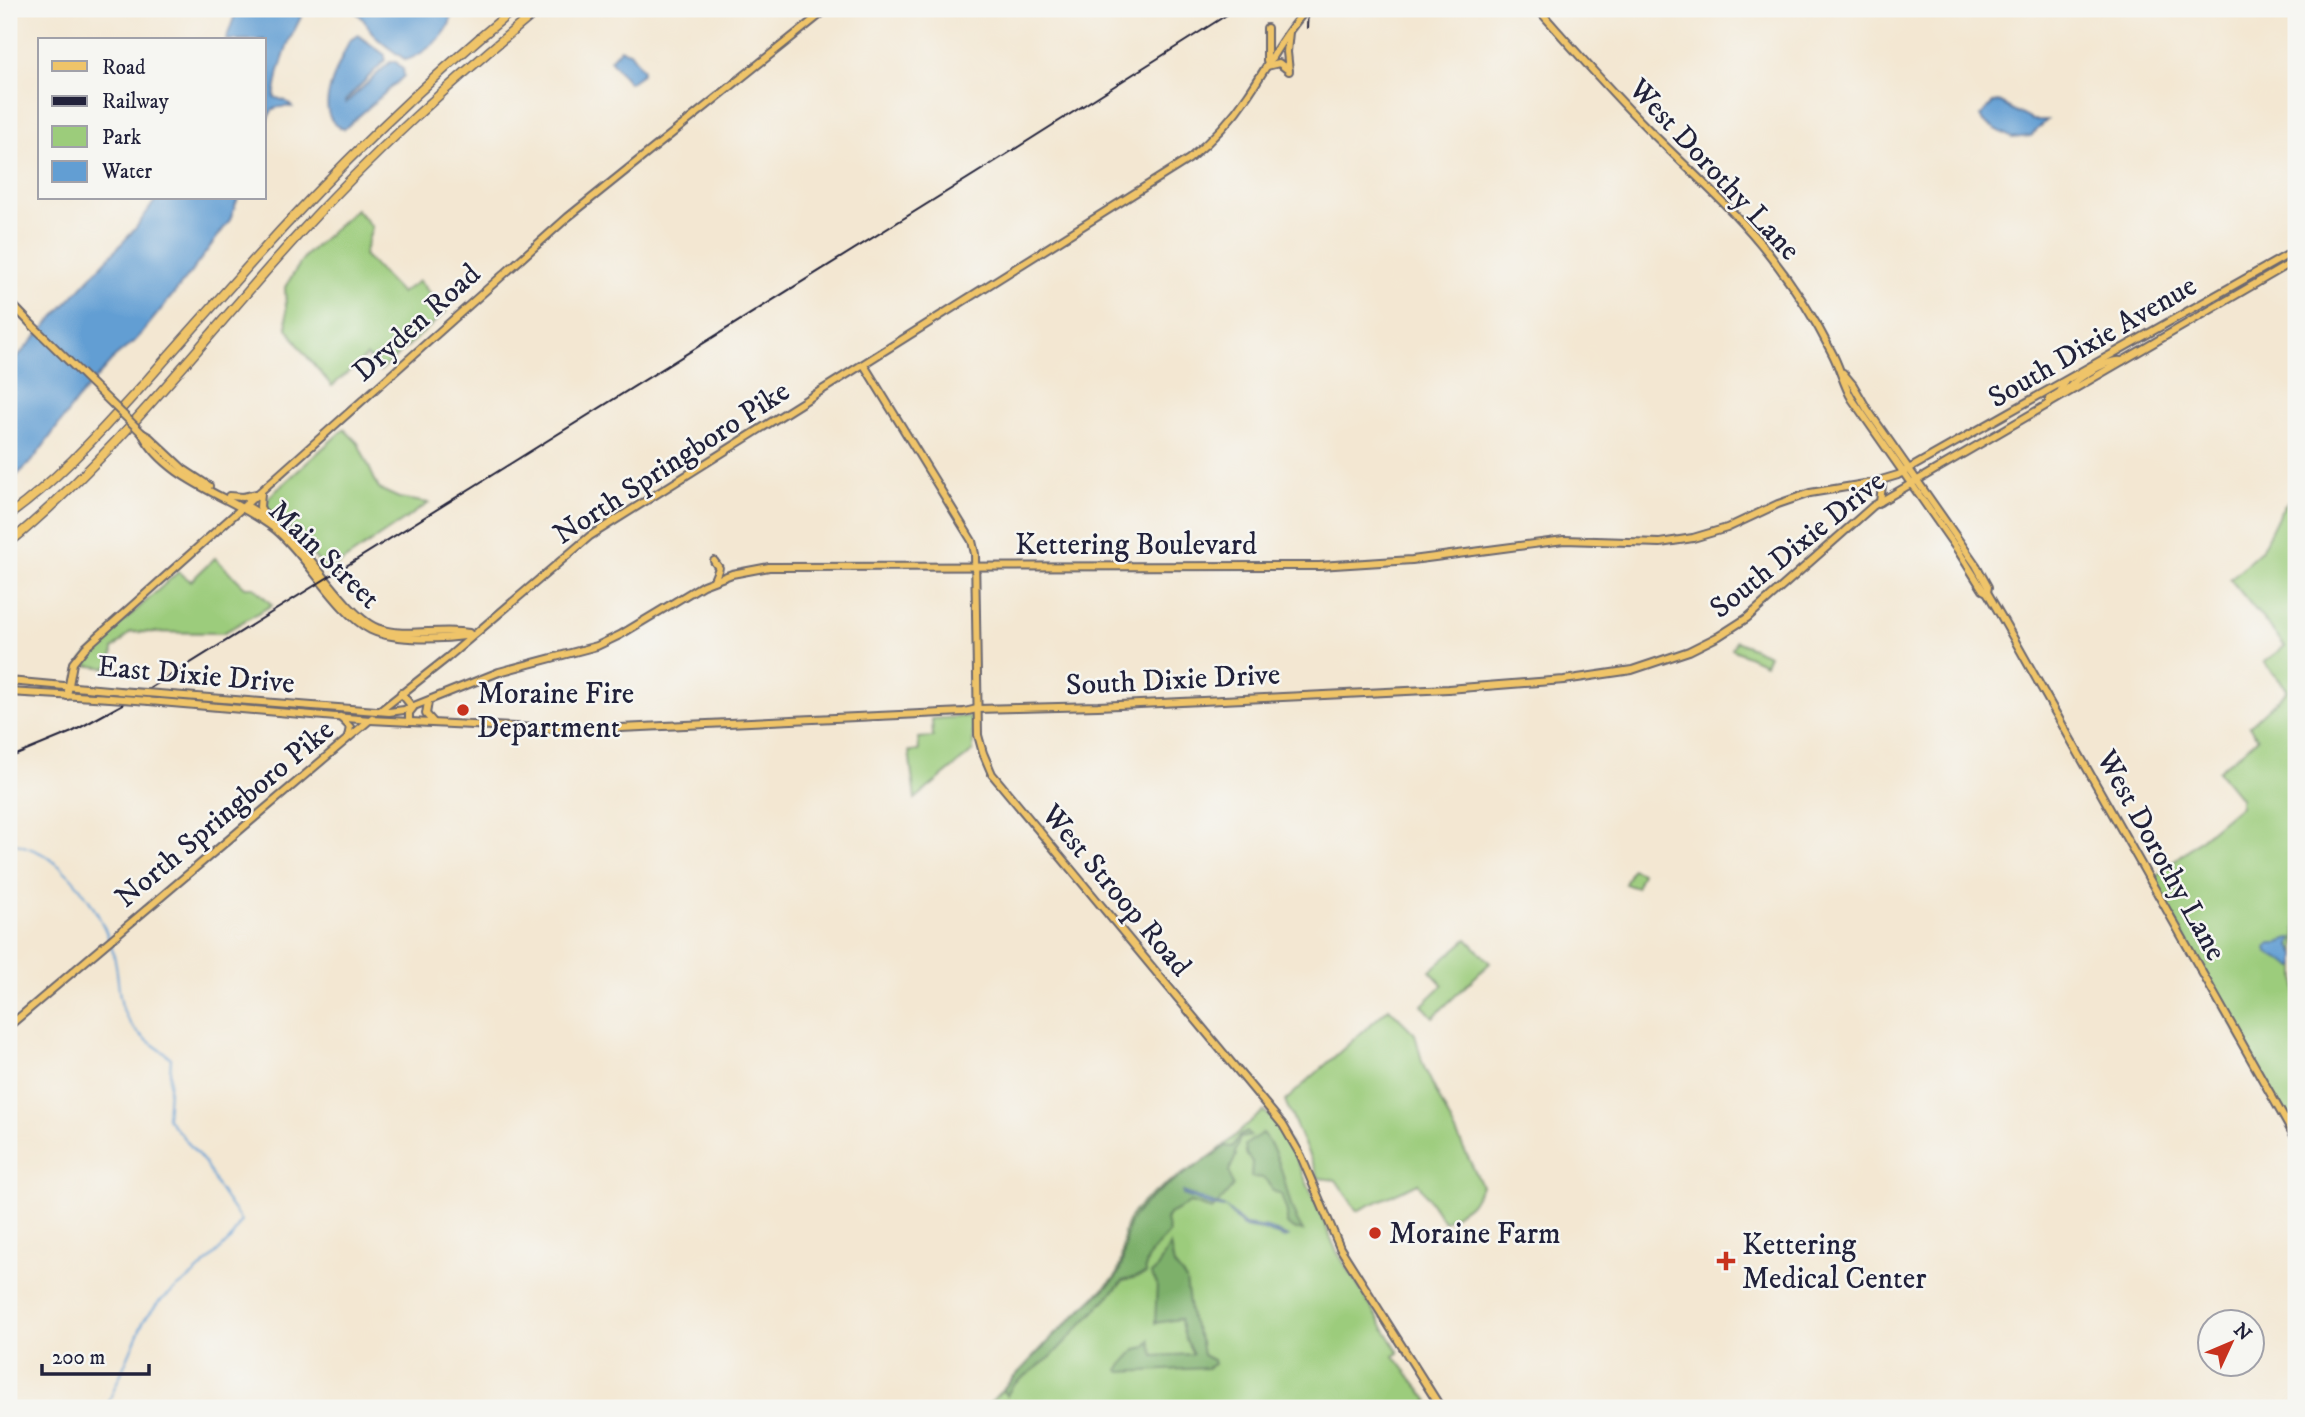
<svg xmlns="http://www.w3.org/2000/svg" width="2305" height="1417" font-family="'IM FELL DW Pica',serif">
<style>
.green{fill:#9ccc7b;stroke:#5f775b;stroke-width:2}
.forest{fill:#7db06b;stroke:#506953;stroke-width:2}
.water{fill:#629ed3;stroke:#426087;stroke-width:2}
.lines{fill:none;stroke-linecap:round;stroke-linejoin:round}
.stream{stroke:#629ed3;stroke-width:2}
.major-casing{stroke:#6b6770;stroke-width:10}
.highway-casing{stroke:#6b6770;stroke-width:11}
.major{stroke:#efc469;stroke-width:6}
.highway{stroke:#efc469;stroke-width:8}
.rail{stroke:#22223b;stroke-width:2}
.major-bridge-casing{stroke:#6b6770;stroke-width:10;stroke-linecap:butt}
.major-bridge{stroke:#efc469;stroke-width:6}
.poi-dot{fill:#c8321e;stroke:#f6f6f2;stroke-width:2.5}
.labels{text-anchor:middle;stroke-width:5;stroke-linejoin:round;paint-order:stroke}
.street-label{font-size:30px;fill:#22223b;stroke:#f6f6f2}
.poi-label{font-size:30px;fill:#22223b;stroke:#f6f6f2;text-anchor:start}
</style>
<rect width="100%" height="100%" fill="#f6f6f2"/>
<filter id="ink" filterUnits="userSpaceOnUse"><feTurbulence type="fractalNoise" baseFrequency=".0143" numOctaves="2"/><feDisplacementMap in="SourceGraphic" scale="14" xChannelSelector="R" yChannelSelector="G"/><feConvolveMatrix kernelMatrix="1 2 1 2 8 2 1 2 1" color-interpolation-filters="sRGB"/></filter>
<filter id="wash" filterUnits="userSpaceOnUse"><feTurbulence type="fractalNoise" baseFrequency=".00686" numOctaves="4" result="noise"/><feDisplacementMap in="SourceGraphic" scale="28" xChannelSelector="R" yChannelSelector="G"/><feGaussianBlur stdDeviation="1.57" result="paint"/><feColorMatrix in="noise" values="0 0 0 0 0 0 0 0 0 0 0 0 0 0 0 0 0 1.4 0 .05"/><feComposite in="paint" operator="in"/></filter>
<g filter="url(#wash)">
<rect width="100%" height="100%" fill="#f3e7d2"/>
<!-- green -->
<g class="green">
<path d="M 356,209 L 372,227 L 364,255 L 401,293 L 419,281 L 446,312 L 380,371 L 367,356 L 332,386 L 303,352 L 287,328 L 285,287 L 305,256 Z"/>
<path d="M 344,429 L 358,443 L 379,489 L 399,498 L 429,503 L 327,572 L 285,522 L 266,508 L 269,497 Z"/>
<path d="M 2296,491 L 2296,1139 L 2152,880 L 2240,806 L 2240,798 L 2218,771 L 2258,738 L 2249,726 L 2288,690 L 2264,662 L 2285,646 L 2230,579 L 2261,551 L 2280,512 Z"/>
<path d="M 215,558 L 245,587 L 254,587 L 272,605 L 223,633 L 131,632 L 113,649 L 112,662 L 106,668 L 84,665 L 83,660 L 88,654 L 178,572 L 191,581 Z"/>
<path d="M 1736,641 L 1769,655 L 1765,664 L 1732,649 Z"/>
<path d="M 973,716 L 973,751 L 915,799 L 909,751 L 919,751 L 918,738 L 933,737 L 932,719 Z"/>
<path d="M 1632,869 L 1642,873 L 1636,888 L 1625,884 Z"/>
<path d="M 1467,939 L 1490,963 L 1433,1017 L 1422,1005 L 1443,985 L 1430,971 Z"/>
<path d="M 1389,1008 L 1415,1034 L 1423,1065 L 1482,1186 L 1472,1203 L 1444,1222 L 1418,1183 L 1357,1211 L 1336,1180 L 1319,1178 L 1285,1101 Z"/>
<path d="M 1264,1111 L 1276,1122 L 1290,1144 L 1336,1250 L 1397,1349 L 1399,1353 L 1394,1356 L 1429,1401 L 1422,1405 L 1398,1408 L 985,1408 L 1050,1339 L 1115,1277 C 1126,1259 1119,1237 1129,1219 C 1145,1191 1189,1173 1215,1153 C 1232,1140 1247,1123 1264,1111 Z"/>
</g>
<!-- forest -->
<g class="forest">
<path d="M 1247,1132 L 1251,1136 L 1240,1138 L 1235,1152 L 1236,1156 L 1229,1171 L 1233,1186 C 1227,1194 1219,1203 1212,1210 L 1190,1203 L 1169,1214 L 1166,1220 L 1169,1233 C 1159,1245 1143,1256 1146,1274 L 1123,1281 L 1051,1357 L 1012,1386 L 1007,1396 L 1002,1390 L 1055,1335 L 1116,1278 C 1127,1262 1122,1243 1129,1225 C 1141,1195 1199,1167 1226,1146 L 1232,1147 L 1239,1136 Z"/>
<path d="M 1262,1133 C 1287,1160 1283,1201 1303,1231 L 1293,1229 L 1287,1224 L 1287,1212 L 1281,1194 L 1273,1191 C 1268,1178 1264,1177 1251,1177 L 1252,1162 L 1246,1154 L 1245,1145 Z"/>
<path d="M 1170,1245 L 1174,1265 L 1186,1280 L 1191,1319 L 1201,1342 L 1203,1355 L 1213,1360 L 1214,1364 L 1207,1368 L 1121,1372 L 1118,1370 L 1120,1367 L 1136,1349 L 1146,1347 L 1150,1340 L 1154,1356 L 1193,1354 L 1185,1338 L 1180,1319 L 1155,1323 L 1157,1284 L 1151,1274 L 1156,1270 Z"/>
</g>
<!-- water -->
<g class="water">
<path d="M 237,9 L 305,9 L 289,41 L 279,71 L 274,97 L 286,101 L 292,107 C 271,105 271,110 264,128 L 264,40 L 226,40 Z"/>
<path d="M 357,9 L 449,9 C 451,15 452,20 449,25 C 443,39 420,56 406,60 C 395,52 383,45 374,35 C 367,27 365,19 357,13 Z"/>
<path d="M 358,35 L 385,55 L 385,60 L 345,101 L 346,103 L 390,62 L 396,62 L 403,69 L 404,76 L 344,129 C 308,116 340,65 349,41 Z"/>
<path d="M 620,49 L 630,52 L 643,70 L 642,74 L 629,83 L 610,60 Z"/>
<path d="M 1998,102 L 2032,120 L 2047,120 L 2031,136 L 2012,138 L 1983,122 L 1980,116 L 1993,103 Z"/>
<path d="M 157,198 L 238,198 L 230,220 L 186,279 L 136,340 L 115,357 L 77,400 L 33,460 L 9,483 L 9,366 L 135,229 Z"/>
<path d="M 2293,938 L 2291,946 L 2296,955 L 2296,966 L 2293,967 L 2268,952 L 2267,947 L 2271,943 L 2279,943 Z"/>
<path d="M 1183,1192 L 1226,1208 L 1245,1225 L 1267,1228 L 1288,1237 L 1285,1238 L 1263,1230 L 1244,1227 L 1226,1208 C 1212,1208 1196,1199 1183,1195 Z"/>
</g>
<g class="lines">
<!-- stream -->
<path class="stream" d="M 9,841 C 22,846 37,849 49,858 C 80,880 105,919 114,956 C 119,973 117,992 123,1009 C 131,1034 153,1043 171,1058 L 167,1118 L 205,1163 L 217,1186 L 241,1221 L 230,1240 L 196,1273 L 159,1302 L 144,1320 L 106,1408"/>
</g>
</g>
<g filter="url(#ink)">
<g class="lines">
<defs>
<g id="major">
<path d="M 1538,9 C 1574,50 1610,91 1649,130 C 1687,168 1727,203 1761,244 C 1788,277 1812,313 1831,351 C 1840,367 1843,384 1852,399 L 1959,552 L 1983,590 L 1987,592 L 2001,616 L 2296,1139"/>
<path d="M 1267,61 L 1267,28"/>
<path d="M 1267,66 L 1279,63 L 1288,70"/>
<path d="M 1289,71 L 1287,52 L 1289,32"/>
<path d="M 9,301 L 32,325"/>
<path d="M 864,365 L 972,541 L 975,554 L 978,735 L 983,753 L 992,774 L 1283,1125 L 1301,1156 L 1340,1248 L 1441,1408"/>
<path d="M 1843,373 L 1853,385 L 1867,409 L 1976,565 L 1988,587 L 1987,592"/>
<path d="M 2064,394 C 2071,381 2108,358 2122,361"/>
<path d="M 2049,404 L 2049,399 L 2060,392 L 2064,384"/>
<path d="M 142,433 C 167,482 235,497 275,529 C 307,555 337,613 371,630 C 397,642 445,639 472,635"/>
<path d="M 142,433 L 149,437 L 183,469 L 209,486"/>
<path d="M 1873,483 L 1882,486 L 1880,502"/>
<path d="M 261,493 L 260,507 L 265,516"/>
<path d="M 229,496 L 243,497 L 257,494"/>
<path d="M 247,506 C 264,516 281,526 295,541 C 316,564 350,617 377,628 C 406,639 439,627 469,633"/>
<path d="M 714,561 L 719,568 L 714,580"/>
<path d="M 9,681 L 119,691"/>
<path d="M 9,692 L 110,698"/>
<path d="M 401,693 L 413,708 L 409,713 L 409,722"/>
<path d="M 159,694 L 389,712 L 404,710 L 499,672 L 597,646 L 620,635 L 703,585 L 732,574 L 769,567 L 1319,566 L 1412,560 L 1564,540 L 1660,543 L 1693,538 L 1727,528 L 1778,504 L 1810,493 L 1871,483 L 1898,475 L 2296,250"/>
<path d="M 67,696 L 73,663 L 85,648 L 568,217 L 827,9"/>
<path d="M 149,701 L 370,720 L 577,730 L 964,712 L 977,709 L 1098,706 L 1448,689 L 1564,680 L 1632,670 L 1689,651 L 1719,636 L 1747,618 L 1873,506 L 2296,260"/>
<path d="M 428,702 L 426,714 L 433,722"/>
<path d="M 380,711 L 447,658 L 590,536 L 1189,159 C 1211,141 1232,119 1248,95 C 1268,66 1283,35 1307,9"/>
<path d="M 340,717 L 350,727 L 348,737"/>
<path d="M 9,1026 L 372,718"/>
</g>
<g id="highway">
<path d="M 9,515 C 60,478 100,432 142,386 C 176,347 210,309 244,271 C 328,176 417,89 514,9"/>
<path d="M 9,543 C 118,453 204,338 299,234 C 373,152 455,79 539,9"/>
</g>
</defs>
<!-- major casing -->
<use href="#major" class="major-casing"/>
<!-- highway casing -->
<use href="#highway" class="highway-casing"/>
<!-- major -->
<use href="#major" class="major"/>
<!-- highway -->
<use href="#highway" class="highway"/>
<!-- rail -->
<g class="rail">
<path d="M 1307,28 L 1308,9"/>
<path d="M 9,758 L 72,732 L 136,697 L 1007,154 L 1236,9"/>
</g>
<defs>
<g id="major-bridge">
<path d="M 32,325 L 142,433"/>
<path d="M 119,691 L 159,694"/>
<path d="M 110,698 L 149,701"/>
</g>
</defs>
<!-- major-bridge casing -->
<use href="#major-bridge" class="major-bridge-casing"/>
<!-- major-bridge -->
<use href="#major-bridge" class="major-bridge"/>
</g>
</g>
<!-- markers -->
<g class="poi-dot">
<circle cx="463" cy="710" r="7"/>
<circle cx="1375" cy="1233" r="7"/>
<path d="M1722.5 1250.5h7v7h7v7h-7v7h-7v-7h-7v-7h7z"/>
</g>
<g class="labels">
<!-- street labels -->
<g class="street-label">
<text transform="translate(1715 169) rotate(47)" y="10">West Dorothy Lane</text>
<text transform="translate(416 322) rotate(-42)" y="10">Dryden Road</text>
<text transform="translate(2092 341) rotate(-30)" y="10">South Dixie Avenue</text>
<text transform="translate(671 462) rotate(-33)" y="10">North Springboro Pike</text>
<text x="1136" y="554">Kettering Boulevard</text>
<text transform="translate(1797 544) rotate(-39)" y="10">South Dixie Drive</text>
<text transform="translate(325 554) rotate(44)" y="10">Main Street</text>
<text transform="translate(196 674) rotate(5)" y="10">East Dixie Drive</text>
<text transform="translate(1173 679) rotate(-3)" y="10">South Dixie Drive</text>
<text transform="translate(224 813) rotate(-40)" y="10">North Springboro Pike</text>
<text transform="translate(2162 855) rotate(61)" y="10">West Dorothy Lane</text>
<text transform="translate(1117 890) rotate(50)" y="10">West Stroop Road</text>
</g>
<!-- poi labels -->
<g class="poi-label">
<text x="477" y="703">Moraine Fire<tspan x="477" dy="34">Department</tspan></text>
<text x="1389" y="1243">Moraine Farm</text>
<text x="1742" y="1254">Kettering<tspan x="1742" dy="34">Medical Center</tspan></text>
</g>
</g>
<!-- margin -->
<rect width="2305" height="1417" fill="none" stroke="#f6f6f2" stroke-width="35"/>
<!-- legend -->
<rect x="38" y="38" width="228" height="161" fill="#f6f6f2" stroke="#a1a1a9" stroke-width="2"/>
<rect x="52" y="61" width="35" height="10" fill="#efc469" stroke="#a1a1a9" stroke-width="2"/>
<text x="102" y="74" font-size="21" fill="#22223b">Road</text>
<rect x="52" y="96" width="35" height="10" fill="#22223b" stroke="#a1a1a9" stroke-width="2"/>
<text x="102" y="108" font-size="21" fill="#22223b">Railway</text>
<rect x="52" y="126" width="35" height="21" fill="#9ccc7b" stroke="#a1a1a9" stroke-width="2"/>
<text x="102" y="144" font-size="21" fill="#22223b">Park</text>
<rect x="52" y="161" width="35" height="21" fill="#629ed3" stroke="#a1a1a9" stroke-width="2"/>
<text x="102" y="178" font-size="21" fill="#22223b">Water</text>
<!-- north arrow -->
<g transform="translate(2231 1343) rotate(46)"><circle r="33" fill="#f6f6f2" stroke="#a1a1a9" stroke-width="2"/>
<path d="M0-5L12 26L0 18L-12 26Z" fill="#c8321e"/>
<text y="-10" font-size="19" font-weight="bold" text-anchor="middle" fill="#22223b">N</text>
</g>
<!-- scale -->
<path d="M42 1364v10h107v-10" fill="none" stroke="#22223b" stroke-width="3.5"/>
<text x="52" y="1364" font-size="21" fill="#22223b" stroke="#f6f6f2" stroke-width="5" paint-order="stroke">200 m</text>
</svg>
